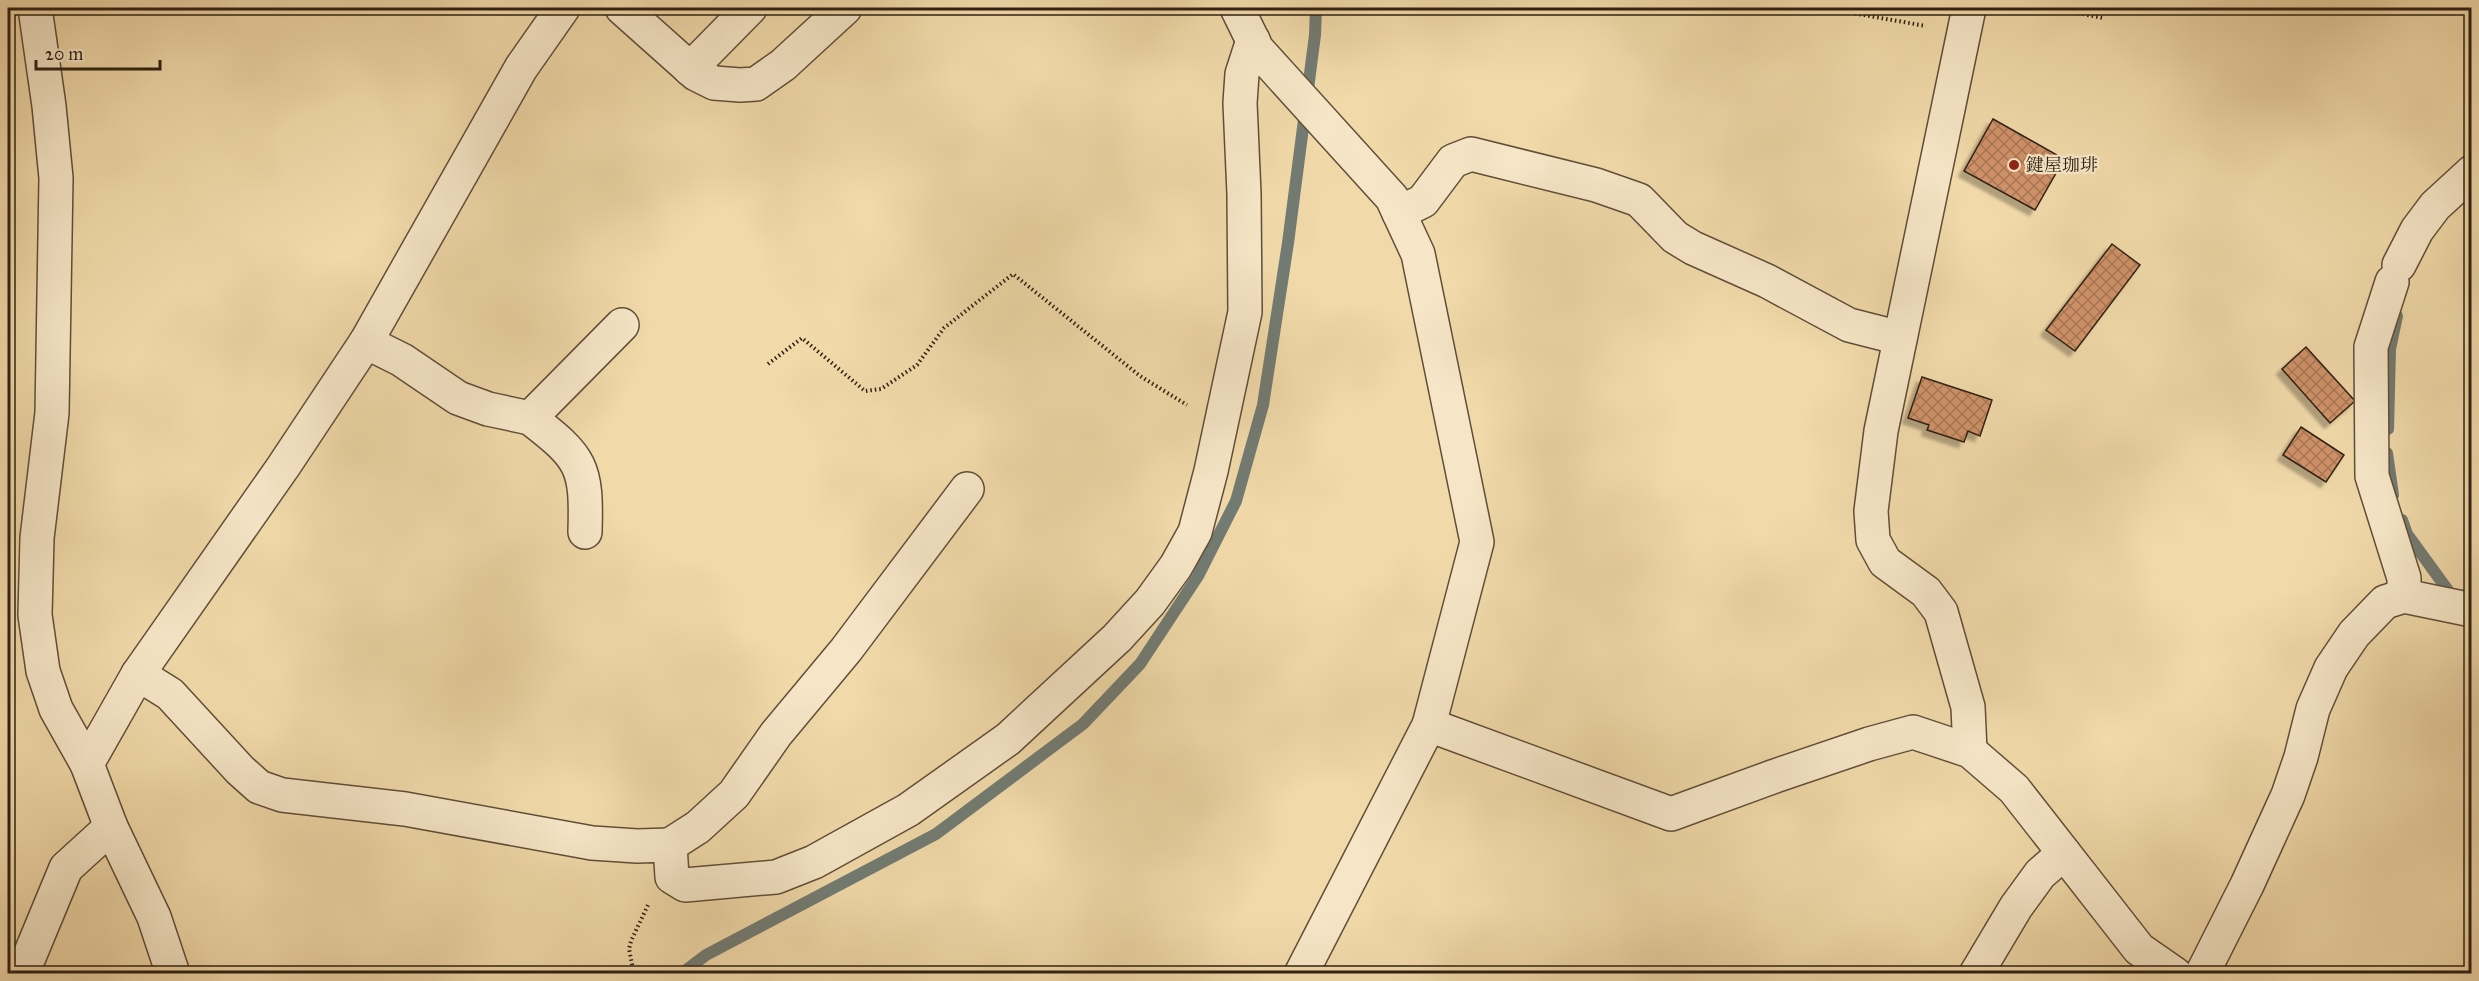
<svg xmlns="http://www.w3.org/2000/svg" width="2479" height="981" font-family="'IM FELL Great Primer','Noto Serif JP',serif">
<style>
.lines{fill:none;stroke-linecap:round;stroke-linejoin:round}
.stream{stroke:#727b73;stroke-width:12}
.building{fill:url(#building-cross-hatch);stroke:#2f2013;stroke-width:1.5;filter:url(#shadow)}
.minor-casing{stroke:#604e38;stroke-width:36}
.path{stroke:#2f2013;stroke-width:4;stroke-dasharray:1.5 3;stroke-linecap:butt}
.minor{stroke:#f6e6c7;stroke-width:33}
.poi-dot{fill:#8f2418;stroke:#f6e6c7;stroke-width:2}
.labels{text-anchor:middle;stroke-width:4.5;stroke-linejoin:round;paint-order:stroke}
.poi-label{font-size:18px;fill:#2f2013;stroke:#f6e6c7;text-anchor:start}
</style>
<defs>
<pattern id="building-cross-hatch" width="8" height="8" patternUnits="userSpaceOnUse" patternTransform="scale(1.5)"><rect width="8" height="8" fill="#d09269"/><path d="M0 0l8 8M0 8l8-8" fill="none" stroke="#a97755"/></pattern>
<filter id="shadow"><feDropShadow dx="-5.5" dy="5.5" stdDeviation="1.5" flood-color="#0004"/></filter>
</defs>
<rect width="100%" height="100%" fill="#f1d9a9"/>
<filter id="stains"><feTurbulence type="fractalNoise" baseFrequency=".00333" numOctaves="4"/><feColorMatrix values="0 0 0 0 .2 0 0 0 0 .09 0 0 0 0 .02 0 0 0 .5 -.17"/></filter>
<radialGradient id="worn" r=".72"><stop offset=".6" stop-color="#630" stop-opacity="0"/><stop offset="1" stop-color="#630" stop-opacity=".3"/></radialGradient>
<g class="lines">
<g class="stream">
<path d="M 2388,429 L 2390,349 L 2397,316"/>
<path d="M 2387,453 L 2393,495"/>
<path d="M 2402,520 L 2407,534 L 2455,600"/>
<path d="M 681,974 L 706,955 L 936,834 L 1083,724 L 1140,664 L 1198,576 L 1236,501 L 1263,405 L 1288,243 L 1315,35 L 1316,8"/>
</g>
</g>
<g class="building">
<path d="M 1993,119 L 2064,159 L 2035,210 L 1964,171 Z"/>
<path d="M 2112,244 L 2140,265 L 2075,351 L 2046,330 Z"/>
<path d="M 2306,347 L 2355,401 L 2330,423 L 2282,369 Z"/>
<path d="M 1922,377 L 1992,400 L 1980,436 L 1968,431 L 1964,442 L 1927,430 L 1929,425 L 1908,418 Z"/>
<path d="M 2301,427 L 2344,455 L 2326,482 L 2283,455 Z"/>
</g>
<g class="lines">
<defs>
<g id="minor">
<path d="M 35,8 L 49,106 L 56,178 L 52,413 L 37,538 L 35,615 L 43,671 L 56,709 L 87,764 L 111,827 L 154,917 L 173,974"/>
<path d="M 622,8 L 696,74 L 714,83 L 740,85 L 756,84 L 783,65 L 845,8"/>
<path d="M 1237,8 L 1257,49 L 1392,198 L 1418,254 L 1477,542 L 1429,725 L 1301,974"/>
<path d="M 1969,8 L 1881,431 L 1871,511 L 1873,540 L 1885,562 L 1926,592 L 1941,612 L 1968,707 L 1970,751"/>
<path d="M 690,69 L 750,8"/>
<path d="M 1399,213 L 1423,201 L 1453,161 L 1471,154 L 1596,185 L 1639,200 L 1675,237 L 1693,248 L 1767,281 L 1849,325 L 1900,338"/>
<path d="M 2399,265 L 2417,230 L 2435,206 L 2472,172"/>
<path d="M 2392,282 L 2371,347 L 2372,476 L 2404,578 L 2404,596"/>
<path d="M 366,342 L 402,360 L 458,398 L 488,409 L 530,418 L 622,325"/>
<path d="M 530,418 C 582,458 587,466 585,532"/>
<path d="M 138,674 L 170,694 L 240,770 L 259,787 L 282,795 L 405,809 L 592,843 L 637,846 L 670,845 L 672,877 L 685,885 L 776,877 L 814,862 L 908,810 L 1008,739 L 1117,638 L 1150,602 L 1176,566 L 1195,532 L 1211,471 L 1245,312 L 1244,194 L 1240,103 L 1242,74 L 1253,40"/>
<path d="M 1429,725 L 1671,814 L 1775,776 L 1869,744 L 1913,732 L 1970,751 L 2014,789 L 2139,949 L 2175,974"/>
<path d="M 87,764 L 138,674 L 283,467 L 366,342 L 521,68 L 563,8"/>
<path d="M 670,845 L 698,827 L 734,794 L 776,734 L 846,650 L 967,489"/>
<path d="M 22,974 L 66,868 L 111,827"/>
<path d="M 1976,974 L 2016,907 L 2040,874 L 2064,853"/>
<path d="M 2202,974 L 2247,885 L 2288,795 L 2301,757 L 2313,709 L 2331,668 L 2354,634 L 2385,602 L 2404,596 L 2472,610"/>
</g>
</defs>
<use href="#minor" class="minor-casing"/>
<g class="path">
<path d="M 1824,8 L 1926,26"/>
<path d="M 2052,8 L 2103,18"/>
<path d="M 768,364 L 802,338 L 865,391 L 881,389 L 917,365 L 944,328 L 1013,274 L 1140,376 L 1187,405"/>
<path d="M 634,974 L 629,949 L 631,941 L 648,905"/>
</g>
<use href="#minor" class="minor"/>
</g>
<circle class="poi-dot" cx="2014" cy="165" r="6"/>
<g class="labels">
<g class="poi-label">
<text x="2026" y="171">鍵屋珈琲</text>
</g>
</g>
<rect width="2479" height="981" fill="none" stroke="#f1d9a9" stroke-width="30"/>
<rect x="9" y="9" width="2461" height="963" fill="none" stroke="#2f2013" stroke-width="3"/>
<rect x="15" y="15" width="2449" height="951" fill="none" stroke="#2f2013" stroke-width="1.5"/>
<path d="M36 60v9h124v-9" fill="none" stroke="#2f2013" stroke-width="3"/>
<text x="45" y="60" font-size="18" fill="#2f2013" stroke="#f6e6c7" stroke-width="4.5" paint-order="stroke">20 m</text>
<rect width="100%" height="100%" filter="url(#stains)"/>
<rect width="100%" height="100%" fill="url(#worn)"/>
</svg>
